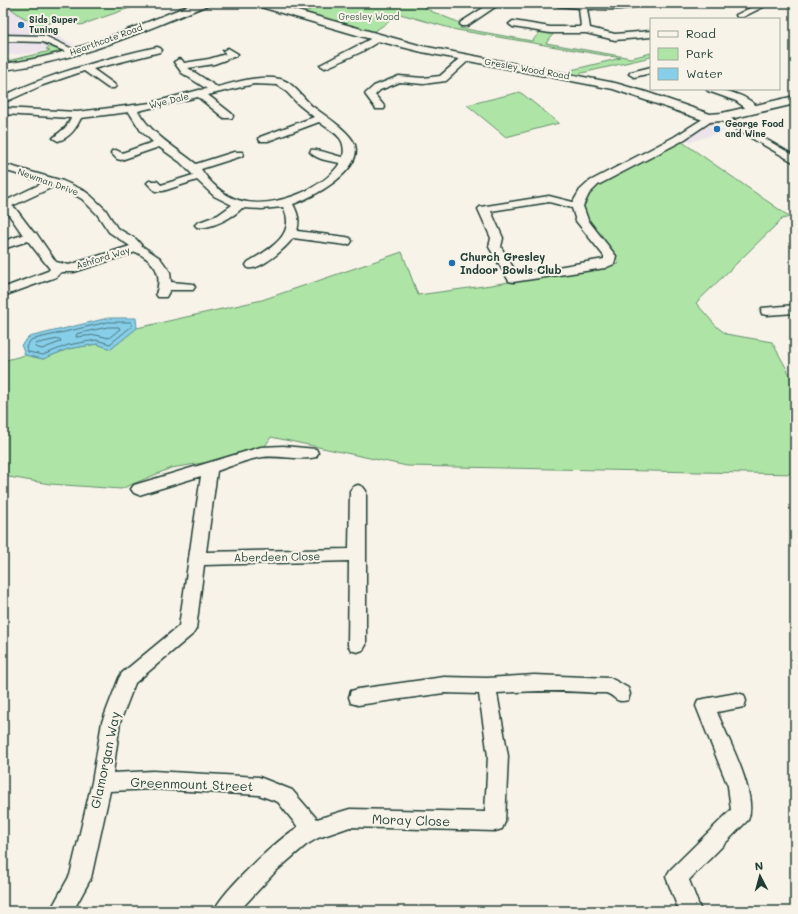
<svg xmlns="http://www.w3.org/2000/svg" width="798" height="914" font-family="Mali,sans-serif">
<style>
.built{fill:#ede4eb}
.green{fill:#aee4a6;stroke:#66906d}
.water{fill:#87cee9;stroke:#5d94a1}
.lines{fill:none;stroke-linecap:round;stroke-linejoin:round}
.shore{stroke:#49777c;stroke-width:1}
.minor-casing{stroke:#1f3d34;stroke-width:3}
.tertiary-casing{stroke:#1f3d34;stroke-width:3}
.minor{fill:#f7f3e8;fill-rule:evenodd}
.tertiary{fill:#f7f3e8;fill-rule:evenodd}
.poi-dot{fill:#1f6fb2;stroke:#f7f3e8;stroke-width:1.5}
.labels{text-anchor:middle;stroke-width:4;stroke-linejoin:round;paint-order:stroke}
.far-park-label{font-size:9px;fill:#3c5e4b;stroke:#f7f3e8}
.far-poi-label{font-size:9px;font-weight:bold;fill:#1f3d34;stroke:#f7f3e8;text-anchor:start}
.far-street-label{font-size:9px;fill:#1f3d34;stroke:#f7f3e8}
.poi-label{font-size:11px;font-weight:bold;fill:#1f3d34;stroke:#f7f3e8;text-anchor:start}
.street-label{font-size:11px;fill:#1f3d34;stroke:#f7f3e8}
.near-street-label{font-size:13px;fill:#1f3d34;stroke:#f7f3e8}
</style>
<rect width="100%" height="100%" fill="#f7f3e8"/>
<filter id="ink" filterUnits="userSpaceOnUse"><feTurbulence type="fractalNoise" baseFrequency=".025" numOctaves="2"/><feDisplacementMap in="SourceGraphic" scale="8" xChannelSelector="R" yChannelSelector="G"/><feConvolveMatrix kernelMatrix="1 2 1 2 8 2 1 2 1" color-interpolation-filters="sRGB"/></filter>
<g filter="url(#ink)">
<g class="built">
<path d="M 3,4 L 21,16 L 75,45 L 26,54 L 3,55 Z"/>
<path d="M 712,124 L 725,131 L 690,142 L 684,137 Z"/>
</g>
<g class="green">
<path d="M 3,3 L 144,3 L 81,25 L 70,23 L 64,20 L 56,21 L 39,26 L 21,16 Z"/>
<path d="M 318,3 L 417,3 L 433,12 L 465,25 L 460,28 L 532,41 L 541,31 L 555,32 L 546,43 L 631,58 L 651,53 L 651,57 L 582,73 L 577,76 L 568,74 L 571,70 L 621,58 L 457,30 L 400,14 L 372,33 L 303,13 L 316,7 L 315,6 Z"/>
<path d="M 51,46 L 54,46 L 60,50 L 60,52 C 44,62 21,61 3,62 L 50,51 L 46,49 Z"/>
<path d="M 520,92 L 559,123 L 506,137 L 467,105 Z"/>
<path d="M 678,139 L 790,217 L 782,219 L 696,303 L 716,326 L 726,334 L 772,342 L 795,384 L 795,474 L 407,466 L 271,437 L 260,454 L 171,468 L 121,489 L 50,484 L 3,476 L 3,361 L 25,355 L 43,359 L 68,349 L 97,344 L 111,349 L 137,328 L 262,300 L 402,252 L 418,295 L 491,285 L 619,264 L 612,254 L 582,221 L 584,192 Z"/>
</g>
<path class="water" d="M 108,318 L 136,318 L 137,328 L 111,349 L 97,344 L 68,349 L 43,359 L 25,355 L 21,345 L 29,337 Z"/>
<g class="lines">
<g class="shore">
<path d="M 108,322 L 131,322 L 132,326 L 110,344 L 96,340 L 68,345 L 43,355 L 28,352 L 26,347 L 31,340 Z"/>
<path d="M 108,327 L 119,327 L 120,329 L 109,338 L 96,335 L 76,337 L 77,334 Z"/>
<path d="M 59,339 L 61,340 L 60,342 L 42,349 L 35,347 L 36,344 Z"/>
</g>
<defs>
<g id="minor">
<path d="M 491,3 L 501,3 L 467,26 L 461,26 L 460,24 L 461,22 Z"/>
<path d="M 554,3 L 643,3 C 635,11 600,9 587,9 L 590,28 L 615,34 L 651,31 L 651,37 L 615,40 L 586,33 L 550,33 L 513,27 L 509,24 L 513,21 L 550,27 L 581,27 L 579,8 L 558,6 Z"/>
<path d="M 760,3 L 771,3 L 743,17 L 737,17 L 736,15 Z"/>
<path d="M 3,35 L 45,36 L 79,52 L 74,55 L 71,54 L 43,42 L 3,41 Z"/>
<path d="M 378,35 L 382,38 L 381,40 L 361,52 L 328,67 L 325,68 L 320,65 Z"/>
<path d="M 157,47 L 160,48 L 162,50 L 160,52 L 93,69 L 114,84 L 116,86 L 114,88 L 108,88 L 84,71 L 43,85 L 3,103 L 3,96 C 52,73 104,59 157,47 Z"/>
<path d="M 228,48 L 238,54 L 236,56 L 214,64 L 188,68 L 217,87 C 238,82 259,75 280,79 C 293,82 303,98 312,106 C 324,115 350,131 355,145 C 363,171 312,198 293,204 C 298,214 300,220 297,231 L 346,237 L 350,238 L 352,241 L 350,244 L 346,245 L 293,238 C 286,248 260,271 248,268 L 246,265 L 248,262 C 268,250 298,235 283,207 L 262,209 L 242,208 C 234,217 209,230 197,227 L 195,225 L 197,223 L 218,215 L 232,205 L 214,196 L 197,180 L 163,191 L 155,191 L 147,183 L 149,181 L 157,181 L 161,185 L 193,175 L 180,162 L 159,147 L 121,160 L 117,159 L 111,153 L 112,151 L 116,150 L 122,153 L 153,142 L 141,131 L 129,112 L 81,118 C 76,128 70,138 58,141 L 53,138 L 66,127 L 71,118 L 3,114 L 3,108 L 77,112 L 151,103 L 199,90 L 207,89 L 182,73 L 174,62 L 179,59 L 182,60 L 184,63 L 209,59 L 226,54 L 223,51 ZM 254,84 L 277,85 L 284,89 L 298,104 L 314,117 L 260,137 L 259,139 L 260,141 L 268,141 L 319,122 C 334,133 347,137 343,157 C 335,156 316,148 311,150 L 310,152 C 317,160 330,161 340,163 C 322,191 270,210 238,200 C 223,195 209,182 201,169 L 242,156 L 243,154 L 242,152 L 234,152 L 196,164 C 175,147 152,135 138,111 L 198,97 L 224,118 L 232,118 L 233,116 L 232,114 L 208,95 Z"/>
<path d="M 466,55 L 471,58 L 469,60 L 446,81 L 423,84 L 400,82 L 380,90 L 375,95 L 385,107 L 384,109 L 376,109 L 365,94 L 374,86 L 399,76 L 423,78 L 440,76 L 463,56 Z"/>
<path d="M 651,67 L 651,73 L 634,77 L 629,74 L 631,72 Z"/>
<path d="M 706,89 C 724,89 747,94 759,109 L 758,111 L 750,111 L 736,101 L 708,91 Z"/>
<path d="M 722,114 L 795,156 L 795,163 L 718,119 L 717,117 Z"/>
<path d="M 709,115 L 714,118 L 713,120 L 682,141 L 598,185 L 589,194 L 583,206 L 588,220 L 616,256 L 614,264 L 605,268 L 513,282 L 509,281 L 489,247 L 491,238 L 478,209 L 480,207 L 549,196 L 573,202 L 580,190 L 590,181 L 674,137 ZM 549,202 L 572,208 L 576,221 L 604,256 L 604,259 L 517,274 L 501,247 L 503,238 L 491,211 Z"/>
<path d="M 3,164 L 63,181 L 83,190 L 90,195 L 105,209 L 117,228 L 136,239 L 142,246 L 160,258 L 170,272 L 171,282 L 193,284 L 195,287 L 193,290 L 170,290 L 166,297 L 158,297 L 156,294 C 163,273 155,262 136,252 L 74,272 L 61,272 L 56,277 L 3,296 L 3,288 L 48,271 L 50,269 L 28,241 L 3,249 L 3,241 L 23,235 L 7,212 L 3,210 L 3,202 L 45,182 L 3,170 ZM 55,186 L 75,195 L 82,199 L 97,214 L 109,232 L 130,246 L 69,265 L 56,262 L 36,233 L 34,233 L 15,208 L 12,206 Z"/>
<path d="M 795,305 L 795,313 L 767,315 L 762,314 L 761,311 L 762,308 Z"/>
<path d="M 283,446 L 316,449 L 318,453 L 316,457 C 301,461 280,455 263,457 C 248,459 232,466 217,471 L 206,552 L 349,549 L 350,491 L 353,487 L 358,485 L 363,487 L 366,491 L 366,645 L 363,650 L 357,652 L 351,650 L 348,645 L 349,561 L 204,565 L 196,629 L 193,634 L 135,683 L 120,722 L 113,773 L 153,771 L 259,777 L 292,790 L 317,819 L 350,809 L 485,812 L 488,756 L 479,694 L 444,693 L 358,705 L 351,703 L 349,697 L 351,691 L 358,689 L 444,677 L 487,678 L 534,675 L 610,678 L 616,681 L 628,688 L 630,694 L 628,700 C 615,704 616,696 606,693 C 603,693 599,693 596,693 C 563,690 530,691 497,693 L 508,756 L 505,822 L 502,829 L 495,831 L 350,827 L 318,838 L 306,845 L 276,871 L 239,911 L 214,911 C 223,890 278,839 298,827 L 278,802 L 259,795 L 153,789 L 110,791 L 91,878 L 73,911 L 50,911 L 70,875 L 92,782 L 102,722 L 119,678 L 122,673 L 179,626 L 201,476 L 139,495 L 134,493 L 131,489 L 134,485 L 261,447 Z"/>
<path d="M 737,693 L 744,695 L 746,701 L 744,707 L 717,712 C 727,737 759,796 748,820 L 689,880 L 701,911 L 679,911 L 666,877 L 670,870 L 731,810 L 728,786 L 696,706 L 698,700 Z"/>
</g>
<g id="tertiary">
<path d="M 195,3 L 209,3 L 208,5 C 140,32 76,62 3,70 L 3,64 C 72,56 131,28 195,3 Z"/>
<path d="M 253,3 L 269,3 L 422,46 L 615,83 L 646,92 L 710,114 L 722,113 L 795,96 L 795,104 L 722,121 L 709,122 L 613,89 L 422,52 L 374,40 L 254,5 Z"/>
</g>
</defs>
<use href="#minor" class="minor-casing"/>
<use href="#tertiary" class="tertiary-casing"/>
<use href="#minor" class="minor"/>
<use href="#tertiary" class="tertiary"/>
</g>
</g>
<g class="poi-dot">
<circle cx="21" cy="25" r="4"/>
<circle cx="717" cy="129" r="4"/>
<circle cx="452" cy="263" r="4"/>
</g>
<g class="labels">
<g class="far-park-label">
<text x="369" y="20">Gresley Wood</text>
</g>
<g class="far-poi-label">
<text x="29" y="23">Sids Super<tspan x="29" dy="10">Tuning</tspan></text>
<text x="725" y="127">George Food<tspan x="725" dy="10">and Wine</tspan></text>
</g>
<g class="far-street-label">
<text transform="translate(106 40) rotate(-20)" y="3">Hearthcote Road</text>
<text transform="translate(527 69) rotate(10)" y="3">Gresley Wood Road</text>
<text transform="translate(169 101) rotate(-14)" y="3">Wye Dale</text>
<text transform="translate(48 182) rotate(20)" y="3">Newman Drive</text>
<text transform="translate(103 258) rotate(-17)" y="3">Ashford Way</text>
</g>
<g class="poi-label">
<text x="460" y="261">Church Gresley<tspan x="460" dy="13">Indoor Bowls Club</tspan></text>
</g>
<g class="street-label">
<text transform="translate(277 557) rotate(-1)" y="4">Aberdeen Close</text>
</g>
<g class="near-street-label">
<text transform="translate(105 760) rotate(-78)" y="5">Glamorgan Way</text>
<text transform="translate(192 784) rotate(2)" y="5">Greenmount Street</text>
<text transform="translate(411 820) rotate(2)" y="5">Moray Close</text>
</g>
</g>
<rect width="798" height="914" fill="none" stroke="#f7f3e8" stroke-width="16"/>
<rect x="8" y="8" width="782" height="898" fill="none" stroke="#1f3d34" stroke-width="1.5" filter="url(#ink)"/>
<rect x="650" y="18" width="130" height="72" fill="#f7f3e8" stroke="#a1aaa0"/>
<rect x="658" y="31" width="20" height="6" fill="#f7f3e8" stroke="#a1aaa0"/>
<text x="686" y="38" font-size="12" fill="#1f3d34">Road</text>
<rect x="658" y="48" width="20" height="12" fill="#aee4a6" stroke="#a1aaa0"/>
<text x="686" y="58" font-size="12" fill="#1f3d34">Park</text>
<rect x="658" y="68" width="20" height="12" fill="#87cee9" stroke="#a1aaa0"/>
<text x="686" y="78" font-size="12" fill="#1f3d34">Water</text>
<g transform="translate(760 876) rotate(354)" stroke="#f7f3e8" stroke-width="3" paint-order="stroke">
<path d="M0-3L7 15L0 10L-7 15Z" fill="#1f3d34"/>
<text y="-6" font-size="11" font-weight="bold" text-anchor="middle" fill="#1f3d34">N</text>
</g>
</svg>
